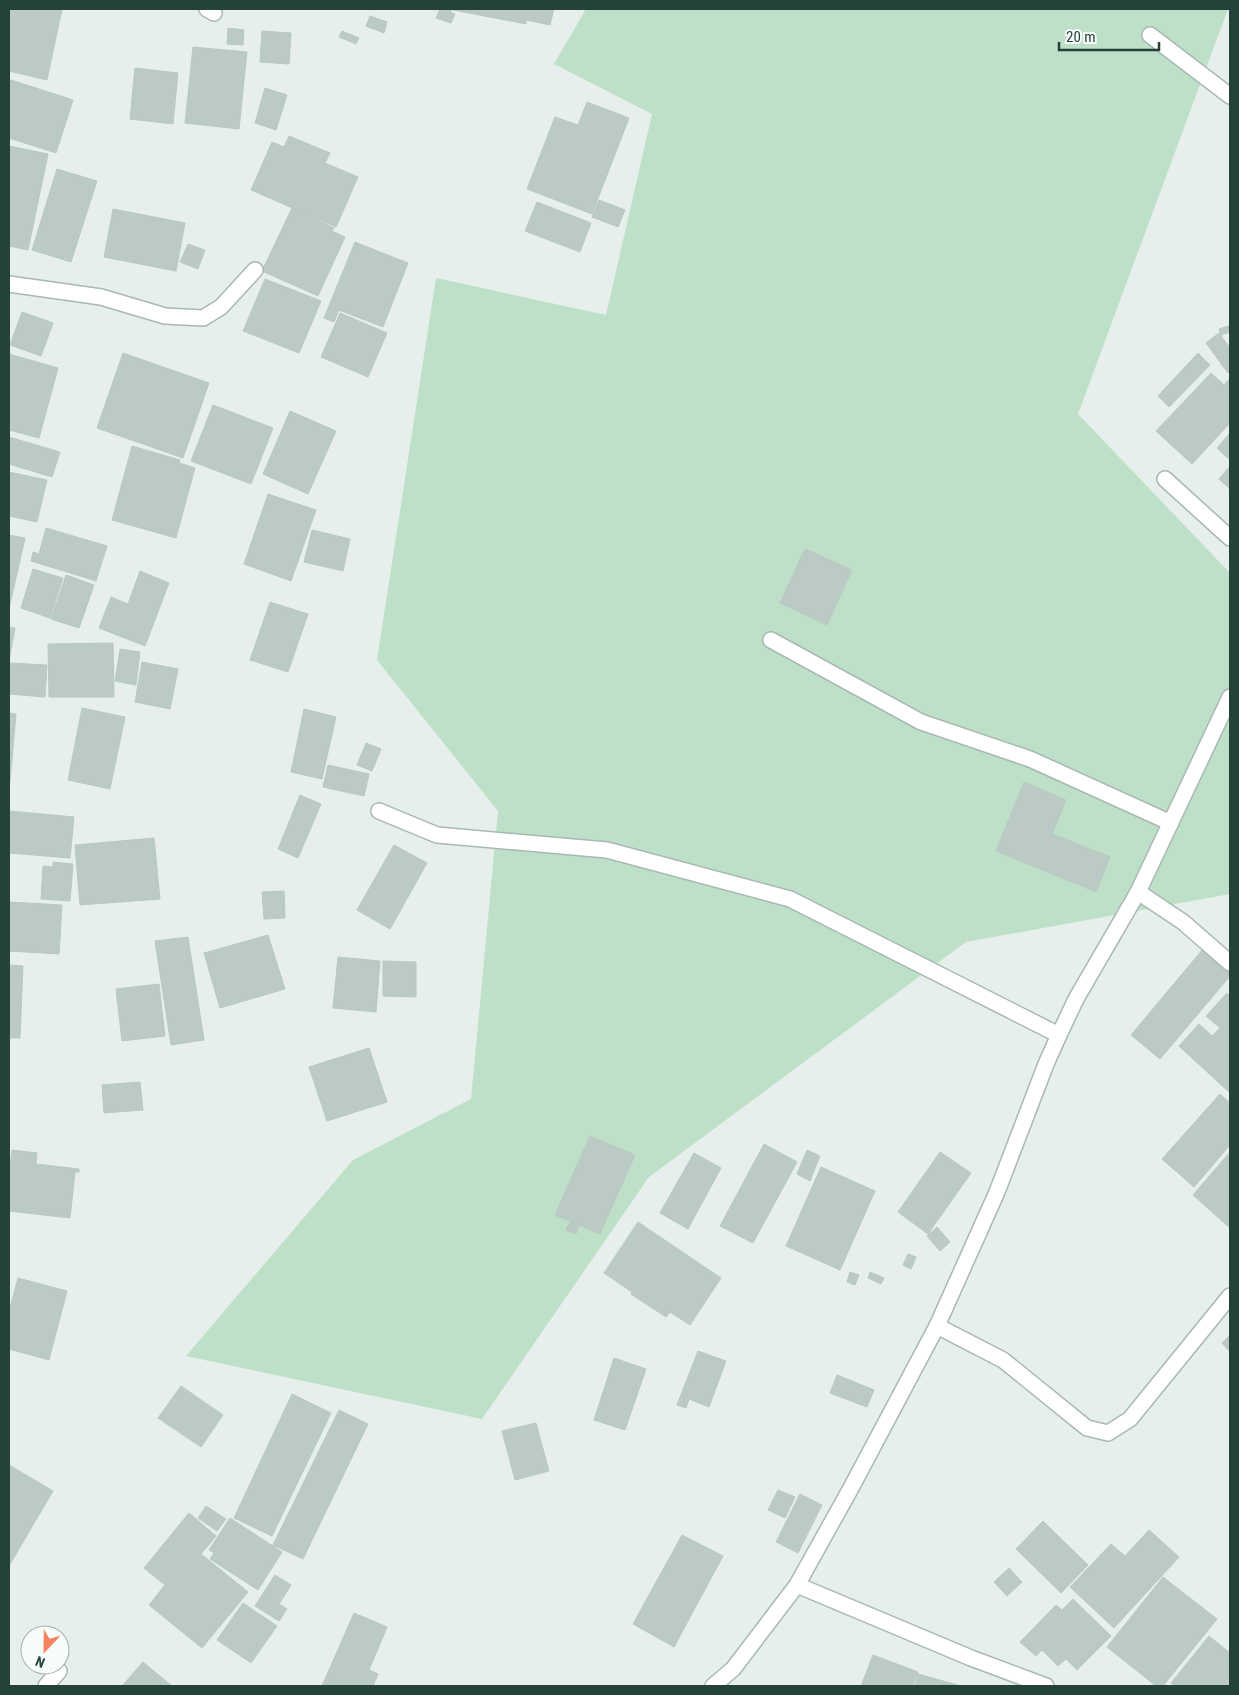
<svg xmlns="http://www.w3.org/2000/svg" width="1239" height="1695" font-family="'Roboto Condensed',sans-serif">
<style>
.green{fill:#bfe0c8}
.building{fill:#bbcac4;stroke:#b8c9c2}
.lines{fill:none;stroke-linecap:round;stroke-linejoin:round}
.minor-casing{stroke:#a8b8b2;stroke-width:18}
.minor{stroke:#fff;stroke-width:15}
</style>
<rect width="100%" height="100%" fill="#e6efeb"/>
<path class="green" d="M 586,9 L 1228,9 L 1078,414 L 1230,573 L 1230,894 L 966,942 L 649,1177 L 482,1419 L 186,1356 L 353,1160 L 471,1099 L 498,811 L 377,660 L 436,278 L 606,315 L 652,114 L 554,64 Z"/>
<g class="building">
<path d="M 9,9 L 62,9 L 47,80 L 9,71 Z"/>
<path d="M 440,9 L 452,9 L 450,12 L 455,14 L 451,23 L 436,18 Z"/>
<path d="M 453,9 L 554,9 L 550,25 L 526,20 L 526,24 L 453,10 Z"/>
<path d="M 370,16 L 387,22 L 384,33 L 366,26 Z"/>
<path d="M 228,28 L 244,30 L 243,45 L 227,44 Z"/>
<path d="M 262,31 L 291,33 L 289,64 L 260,62 Z"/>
<path d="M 342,31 L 359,38 L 356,44 L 339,37 Z"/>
<path d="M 193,47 L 247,52 L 239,129 L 185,123 Z"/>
<path d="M 135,68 L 178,73 L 173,124 L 130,119 Z"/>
<path d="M 11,80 L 73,100 L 56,153 L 9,138 L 9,88 Z"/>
<path d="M 265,88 L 287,95 L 276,130 L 255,123 Z"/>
<path d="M 587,102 L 629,118 L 592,214 L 527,189 L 555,117 L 578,125 Z"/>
<path d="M 289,136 L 330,153 L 325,163 L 358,177 L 336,227 L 251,190 L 272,142 L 284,147 Z"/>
<path d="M 9,146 L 48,154 L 28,250 L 9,246 Z"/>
<path d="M 57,169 L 97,181 L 71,262 L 32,250 Z"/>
<path d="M 599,200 L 625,210 L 618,227 L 592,217 Z"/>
<path d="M 537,202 L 591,223 L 580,252 L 525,231 Z"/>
<path d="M 292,208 L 334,228 L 332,231 L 345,237 L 318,296 L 262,271 Z"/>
<path d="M 113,209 L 185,223 L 176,271 L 104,257 Z"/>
<path d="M 355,242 L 408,263 L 383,327 L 339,310 L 334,322 L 324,318 Z"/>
<path d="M 188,244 L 205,250 L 198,269 L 180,262 Z"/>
<path d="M 265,279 L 321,301 L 299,353 L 243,331 Z"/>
<path d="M 22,312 L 53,323 L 41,356 L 10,345 Z"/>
<path d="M 340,313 L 387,333 L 368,377 L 321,357 Z"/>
<path d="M 1229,326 L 1230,332 L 1221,335 L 1219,329 Z"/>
<path d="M 1219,333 L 1230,348 L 1230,371 L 1228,373 L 1206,343 Z"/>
<path d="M 123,353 L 209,383 L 183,458 L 97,428 Z"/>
<path d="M 1198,353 L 1210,365 L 1169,407 L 1158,396 Z"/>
<path d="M 9,354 L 58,368 L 39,438 L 9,430 Z"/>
<path d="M 1211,373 L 1224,385 L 1230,378 L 1230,423 L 1192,464 L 1156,431 Z"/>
<path d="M 213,405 L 273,428 L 251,484 L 191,461 Z"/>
<path d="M 290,411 L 336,431 L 308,494 L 263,474 Z"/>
<path d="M 1230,433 L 1230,460 L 1217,448 Z"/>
<path d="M 9,437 L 60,452 L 52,477 L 9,464 Z"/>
<path d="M 132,446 L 180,460 L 179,463 L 195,468 L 176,538 L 112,520 Z"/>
<path d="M 1230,466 L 1230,489 L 1219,479 Z"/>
<path d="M 9,472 L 47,480 L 37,522 L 9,516 Z"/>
<path d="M 268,494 L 316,510 L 291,581 L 244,564 Z"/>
<path d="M 46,528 L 107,546 L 96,581 L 31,561 L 33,552 L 39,554 Z"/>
<path d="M 312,530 L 350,539 L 343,571 L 304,562 Z"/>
<path d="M 9,535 L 25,538 L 9,609 Z"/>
<path d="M 805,549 L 852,570 L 827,625 L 780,603 Z"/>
<path d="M 33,569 L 63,578 L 50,618 L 21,608 Z"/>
<path d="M 140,571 L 169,583 L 145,646 L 99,628 L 111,597 L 128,604 Z"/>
<path d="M 66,575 L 94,585 L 79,628 L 51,619 Z"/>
<path d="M 270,602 L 308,614 L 288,672 L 250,660 Z"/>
<path d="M 9,627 L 15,628 L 9,661 Z"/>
<path d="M 113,643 L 114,697 L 49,697 L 48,644 Z"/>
<path d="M 120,649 L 140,652 L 136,685 L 115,681 Z"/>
<path d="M 142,662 L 178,669 L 170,709 L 135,702 Z"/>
<path d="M 9,663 L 47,665 L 45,697 L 9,694 Z"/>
<path d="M 82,708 L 125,717 L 110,789 L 68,780 Z"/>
<path d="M 304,709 L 336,717 L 322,779 L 291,772 Z"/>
<path d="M 9,713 L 16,714 L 10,783 L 9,783 Z"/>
<path d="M 366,743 L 381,749 L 372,771 L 357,765 Z"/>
<path d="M 328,765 L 369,774 L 364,796 L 323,787 Z"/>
<path d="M 1024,782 L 1066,800 L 1052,834 L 1110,857 L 1096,892 L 996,851 Z"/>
<path d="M 300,795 L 321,804 L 298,858 L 278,849 Z"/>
<path d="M 9,811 L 74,817 L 70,858 L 9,853 Z"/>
<path d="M 154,838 L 160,899 L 80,905 L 75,845 Z"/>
<path d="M 394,845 L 427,863 L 390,929 L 357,910 Z"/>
<path d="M 53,862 L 73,864 L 70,901 L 41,899 L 43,866 L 53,867 Z"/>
<path d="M 284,891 L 285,918 L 264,919 L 262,892 Z"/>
<path d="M 9,902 L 62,905 L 59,954 L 9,951 Z"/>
<path d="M 268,935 L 285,989 L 220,1008 L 204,953 Z"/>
<path d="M 188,937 L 204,1040 L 171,1045 L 155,941 Z"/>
<path d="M 1203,949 L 1230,971 L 1230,976 L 1160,1059 L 1131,1035 Z"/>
<path d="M 338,957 L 380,961 L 376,1012 L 333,1008 Z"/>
<path d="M 383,961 L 416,962 L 416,997 L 383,996 Z"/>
<path d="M 9,965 L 23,966 L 20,1038 L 9,1038 Z"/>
<path d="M 159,984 L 165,1036 L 122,1041 L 116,989 Z"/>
<path d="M 1227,993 L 1230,996 L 1230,1093 L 1179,1046 L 1199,1024 L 1212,1036 L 1220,1028 L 1206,1016 Z"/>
<path d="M 369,1048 L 387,1102 L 327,1121 L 309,1067 Z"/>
<path d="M 140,1082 L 143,1110 L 104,1113 L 102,1085 Z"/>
<path d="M 1220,1094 L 1230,1103 L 1230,1145 L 1194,1187 L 1162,1159 Z"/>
<path d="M 590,1136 L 635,1155 L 600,1234 L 555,1215 Z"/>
<path d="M 764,1144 L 797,1162 L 753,1243 L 720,1226 Z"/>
<path d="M 12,1150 L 37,1153 L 36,1164 L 79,1169 L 79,1172 L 75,1172 L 70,1218 L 9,1211 L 9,1175 Z"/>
<path d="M 807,1150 L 820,1156 L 810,1181 L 797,1174 Z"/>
<path d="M 940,1152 L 971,1173 L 928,1234 L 898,1212 Z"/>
<path d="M 1230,1152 L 1230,1228 L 1193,1195 Z"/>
<path d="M 694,1153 L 721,1168 L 688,1229 L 660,1213 Z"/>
<path d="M 821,1167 L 875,1191 L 840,1270 L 786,1246 Z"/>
<path d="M 570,1222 L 579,1226 L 576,1234 L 566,1230 Z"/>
<path d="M 638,1222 L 721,1278 L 690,1325 L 670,1312 L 666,1317 L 631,1294 L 632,1292 L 604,1273 Z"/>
<path d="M 937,1227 L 950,1242 L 940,1251 L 927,1236 Z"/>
<path d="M 908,1254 L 916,1257 L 911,1269 L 903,1265 Z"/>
<path d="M 850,1272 L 859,1275 L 855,1285 L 847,1282 Z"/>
<path d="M 870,1272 L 884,1278 L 881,1284 L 868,1278 Z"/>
<path d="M 18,1278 L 67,1291 L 49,1360 L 9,1349 L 9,1312 Z"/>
<path d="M 1230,1335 L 1230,1352 L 1222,1343 Z"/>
<path d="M 698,1351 L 726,1361 L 709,1407 L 689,1399 L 686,1408 L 677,1405 Z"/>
<path d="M 614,1358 L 646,1369 L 625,1430 L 594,1420 Z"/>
<path d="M 837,1375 L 874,1390 L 867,1407 L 830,1393 Z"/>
<path d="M 181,1386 L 223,1415 L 201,1447 L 158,1418 Z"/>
<path d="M 292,1394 L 331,1413 L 272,1536 L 234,1518 Z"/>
<path d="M 339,1410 L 368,1424 L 303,1559 L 273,1545 Z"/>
<path d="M 536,1423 L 549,1471 L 515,1480 L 502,1431 Z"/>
<path d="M 9,1465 L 53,1491 L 9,1566 Z"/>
<path d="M 778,1490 L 795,1497 L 785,1518 L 768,1510 Z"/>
<path d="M 800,1494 L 822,1505 L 798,1553 L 776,1542 Z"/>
<path d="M 206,1506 L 226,1519 L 217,1531 L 198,1518 Z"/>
<path d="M 189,1513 L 216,1536 L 201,1554 L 248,1592 L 202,1648 L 149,1605 L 165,1585 L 144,1568 Z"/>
<path d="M 230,1518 L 282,1552 L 258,1590 L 210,1559 L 214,1553 L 209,1550 Z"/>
<path d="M 1043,1521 L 1088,1565 L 1061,1593 L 1016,1549 Z"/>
<path d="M 1149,1530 L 1179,1557 L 1114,1628 L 1070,1587 L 1111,1544 L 1125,1556 Z"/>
<path d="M 682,1535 L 723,1556 L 674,1647 L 633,1624 Z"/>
<path d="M 1009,1568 L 1022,1582 L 1007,1596 L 994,1582 Z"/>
<path d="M 275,1575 L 291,1585 L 279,1604 L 287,1609 L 279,1621 L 255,1606 Z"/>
<path d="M 1163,1577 L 1217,1619 L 1163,1686 L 1156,1686 L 1107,1647 Z"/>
<path d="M 1073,1599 L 1111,1636 L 1077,1670 L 1066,1659 L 1058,1666 L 1042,1650 L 1036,1656 L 1020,1642 L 1056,1605 L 1062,1610 Z"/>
<path d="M 243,1603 L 277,1626 L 251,1663 L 217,1640 Z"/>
<path d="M 354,1613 L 387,1627 L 369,1670 L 378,1674 L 373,1686 L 322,1686 Z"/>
<path d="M 1209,1636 L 1230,1653 L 1230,1686 L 1175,1686 L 1171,1683 Z"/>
<path d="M 873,1655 L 918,1672 L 913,1686 L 861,1686 Z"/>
<path d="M 143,1662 L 172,1686 L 122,1686 Z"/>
<path d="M 918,1674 L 961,1686 L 915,1686 Z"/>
</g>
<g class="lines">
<defs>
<g id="minor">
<path d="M 207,9 L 214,13"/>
<path d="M 1150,35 L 1230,96"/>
<path d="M 9,284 L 101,297 L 165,316 L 203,318 L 221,307 L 255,270"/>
<path d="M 1165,479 L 1230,538"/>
<path d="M 771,640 L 921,722 L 1030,759 L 1171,823"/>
<path d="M 379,811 L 437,835 L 607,850 L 790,899 L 1059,1035"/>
<path d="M 1138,892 L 1183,922 L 1230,963"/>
<path d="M 937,1326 L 1003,1360 L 1087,1428 L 1108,1433 L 1130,1419 L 1230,1296"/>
<path d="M 797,1585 L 971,1658 L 1046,1686"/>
<path d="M 46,1686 L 59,1671"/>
<path d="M 713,1686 L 733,1669 L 797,1585 L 851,1488 L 937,1326 L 997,1192 L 1046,1064 L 1059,1035 L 1076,999 L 1138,892 L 1230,697"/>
</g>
</defs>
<use href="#minor" class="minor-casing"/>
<use href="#minor" class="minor"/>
</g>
<rect width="1239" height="1695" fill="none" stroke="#24423a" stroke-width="20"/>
<g transform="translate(45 1650) rotate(202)"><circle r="24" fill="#f7fbf9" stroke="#a3b1ad"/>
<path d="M0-4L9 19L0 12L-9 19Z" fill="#f4845f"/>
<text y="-8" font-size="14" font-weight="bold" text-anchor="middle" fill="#24423a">N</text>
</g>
<path d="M1059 42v8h100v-8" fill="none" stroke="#24423a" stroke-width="2.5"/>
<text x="1066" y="42" font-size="15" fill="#24423a" stroke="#f7fbf9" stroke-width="4" paint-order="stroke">20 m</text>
</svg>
